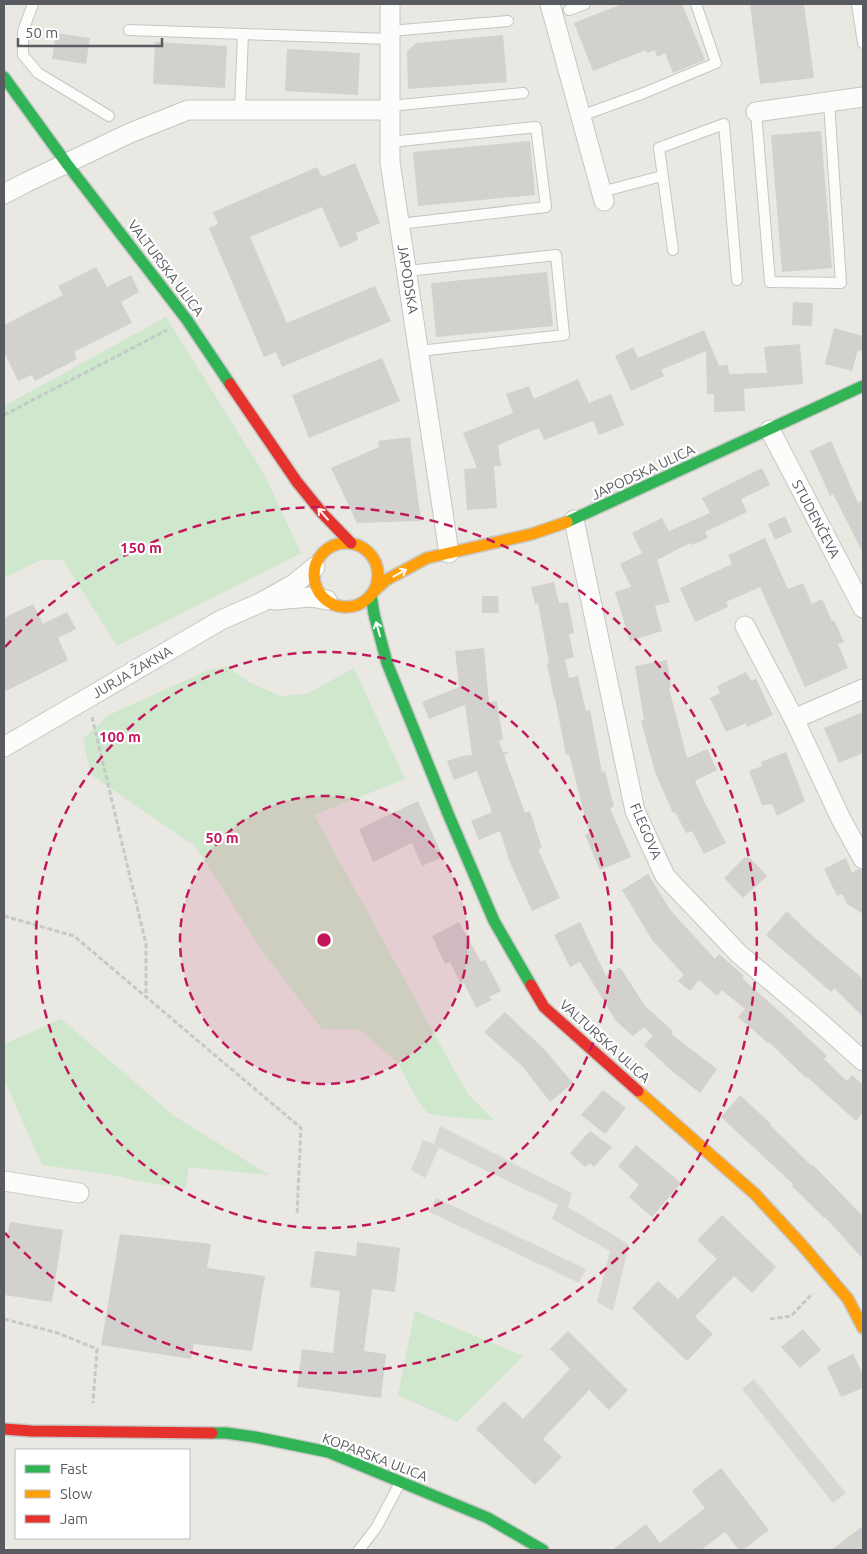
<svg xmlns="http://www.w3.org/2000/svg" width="867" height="1554" font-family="Ubuntu,sans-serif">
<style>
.industrial{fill:#d9d7d2}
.green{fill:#cfe7cd}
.building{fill:#d2d1cd}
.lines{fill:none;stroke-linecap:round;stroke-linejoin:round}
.lane-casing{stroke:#c5c6c4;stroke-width:12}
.street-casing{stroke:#c5c6c4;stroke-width:21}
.fast-casing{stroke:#c6c7c6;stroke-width:14}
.slow-casing{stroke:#c6c7c6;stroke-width:14}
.jam-casing{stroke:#c6c7c6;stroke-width:14}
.path{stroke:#c3cac7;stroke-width:3;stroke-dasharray:5 2.5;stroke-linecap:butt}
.lane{stroke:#fcfcfb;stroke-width:10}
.street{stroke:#fcfcfb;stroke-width:19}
.fast{stroke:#30b455;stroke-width:11}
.slow{stroke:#ff9f0a;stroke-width:11}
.jam{stroke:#e5322d;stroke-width:11}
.oneway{stroke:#fff}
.ring{fill:none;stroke:#c2185b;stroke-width:2.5;stroke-dasharray:9 6}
.labels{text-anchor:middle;stroke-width:4.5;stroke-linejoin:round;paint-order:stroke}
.street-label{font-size:14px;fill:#585c61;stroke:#fff}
.centre{fill:#c2185b;stroke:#fff;stroke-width:2.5}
.ring-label{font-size:15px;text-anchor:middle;font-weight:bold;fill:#c2185b;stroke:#fff;stroke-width:4.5;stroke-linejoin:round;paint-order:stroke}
</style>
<rect width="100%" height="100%" fill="#e9e8e2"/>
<g class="industrial">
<path d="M 440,1126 L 572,1193 L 568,1207 L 629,1245 L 613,1311 L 597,1302 L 610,1251 L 552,1219 L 558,1205 L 439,1148 L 425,1178 L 411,1170 L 423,1140 L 434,1144 Z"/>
<path d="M 436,1198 L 586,1269 L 579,1283 L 429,1212 Z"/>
<path d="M 754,1379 L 846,1493 L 833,1503 L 742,1389 Z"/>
</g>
<g class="green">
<path d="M 166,317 L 264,474 L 301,553 L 117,646 L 63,560 L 41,560 L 4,578 L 4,406 Z"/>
<path d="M 227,666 L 247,681 L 280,696 L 307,694 L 354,668 L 405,779 L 314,815 L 467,1093 L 494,1120 L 450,1117 L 427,1113 L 412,1090 L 398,1063 L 360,1030 L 322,1029 L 261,949 L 195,846 L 91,775 L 83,739 L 109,715 L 206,671 Z"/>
<path d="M 61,1019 L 173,1115 L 269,1175 L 189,1167 L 186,1188 L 138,1181 L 113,1175 L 42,1165 L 4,1079 L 4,1044 Z"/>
<path d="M 415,1311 L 523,1356 L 457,1422 L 398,1395 Z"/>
</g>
<g class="building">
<path d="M 622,4 L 682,4 L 705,60 L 673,73 L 665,53 L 657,57 L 655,50 L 647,53 L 646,50 L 593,71 L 574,23 Z"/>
<path d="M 750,4 L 804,4 L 814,78 L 760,84 Z"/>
<path d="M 56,33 L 90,38 L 86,64 L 52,59 Z"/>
<path d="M 503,35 L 507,82 L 408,89 L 407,51 L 416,43 Z"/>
<path d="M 155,42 L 227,46 L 225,88 L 153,84 Z"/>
<path d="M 287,49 L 360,53 L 358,95 L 285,91 Z"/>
<path d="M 821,131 L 832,268 L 782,272 L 771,135 Z"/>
<path d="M 530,141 L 535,195 L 418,206 L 413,152 Z"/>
<path d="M 355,163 L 380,223 L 356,233 L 358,240 L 340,248 L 322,207 L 250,237 L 287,323 L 375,286 L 391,321 L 282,367 L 276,352 L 264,357 L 209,228 L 218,224 L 213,212 L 317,167 L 322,177 Z"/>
<path d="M 96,267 L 107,287 L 131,275 L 139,292 L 121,302 L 132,323 L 74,352 L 77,359 L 35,381 L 32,375 L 18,381 L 4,352 L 4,325 L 63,295 L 58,286 Z"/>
<path d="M 547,272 L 553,326 L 436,337 L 431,283 Z"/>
<path d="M 793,302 L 813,303 L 812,326 L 792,325 Z"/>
<path d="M 834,328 L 863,336 L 863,351 L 858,350 L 852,371 L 825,364 Z"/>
<path d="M 704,330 L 719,366 L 728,365 L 729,374 L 767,373 L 764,347 L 800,344 L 803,384 L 744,389 L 745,411 L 714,412 L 714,394 L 707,394 L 706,351 L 661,370 L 664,376 L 631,391 L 615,356 L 633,347 L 638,358 Z"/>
<path d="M 382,358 L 400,401 L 309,438 L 292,395 Z"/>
<path d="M 578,379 L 589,403 L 611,394 L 624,425 L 599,435 L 593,421 L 544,440 L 539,428 L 498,445 L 501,466 L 494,466 L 497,508 L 467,510 L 464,469 L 477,468 L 463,433 L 513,413 L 506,394 L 529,386 L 534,399 Z"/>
<path d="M 410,437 L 421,521 L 357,523 L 331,468 L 379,447 L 378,441 Z"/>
<path d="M 831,441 L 858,503 L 863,500 L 863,553 L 833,494 L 830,496 L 810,451 Z"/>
<path d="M 762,468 L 770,485 L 741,499 L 747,512 L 705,532 L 708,538 L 692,545 L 690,543 L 657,560 L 670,602 L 655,606 L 662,631 L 630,641 L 615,592 L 631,587 L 620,564 L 642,553 L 632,533 L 662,518 L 669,531 L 710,513 L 702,498 Z"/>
<path d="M 785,516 L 792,532 L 775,540 L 768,524 Z"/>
<path d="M 765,538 L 788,589 L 803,583 L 812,604 L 822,599 L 832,621 L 834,620 L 844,642 L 838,644 L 848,668 L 805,687 L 760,587 L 726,602 L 728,607 L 695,622 L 680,588 L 732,564 L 728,555 Z"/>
<path d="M 554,582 L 559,603 L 568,602 L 574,633 L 569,634 L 574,657 L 565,660 L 569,678 L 578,676 L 586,711 L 590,710 L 602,772 L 605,771 L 614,807 L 610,808 L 631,857 L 600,870 L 585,835 L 589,833 L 569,754 L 566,755 L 555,698 L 554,698 L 547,664 L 549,663 L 538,603 L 535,604 L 531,587 Z"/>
<path d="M 482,596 L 498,596 L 499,613 L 482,613 Z"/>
<path d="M 33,604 L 43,624 L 67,612 L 76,629 L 58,638 L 68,660 L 4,692 L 4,618 Z"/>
<path d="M 484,648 L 489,702 L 497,701 L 503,740 L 499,741 L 503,752 L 509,752 L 504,755 L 525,813 L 530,811 L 542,848 L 538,849 L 560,898 L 532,911 L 509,860 L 500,831 L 479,840 L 471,821 L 492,812 L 477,771 L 454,780 L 447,761 L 462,756 L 472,755 L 465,705 L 429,719 L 422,702 L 459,687 L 455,651 Z"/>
<path d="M 667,660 L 671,687 L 669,688 L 687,758 L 707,749 L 717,770 L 695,781 L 704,801 L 726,843 L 704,854 L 692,831 L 686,833 L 675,812 L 673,813 L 655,772 L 641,721 L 644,720 L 635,666 Z"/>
<path d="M 746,672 L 751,681 L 756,679 L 773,715 L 747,727 L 746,723 L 726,732 L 710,698 L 720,693 L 717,686 Z"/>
<path d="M 863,712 L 863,753 L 839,763 L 824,728 Z"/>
<path d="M 786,752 L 805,801 L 777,816 L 772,804 L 762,805 L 749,771 L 762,766 L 761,762 Z"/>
<path d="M 418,801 L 443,857 L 422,866 L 412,843 L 373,862 L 359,829 Z"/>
<path d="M 744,858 L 750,858 L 767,876 L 743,898 L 724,878 Z"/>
<path d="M 846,858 L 852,873 L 858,869 L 863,870 L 863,914 L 847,904 L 842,894 L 837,896 L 824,869 Z"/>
<path d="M 648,874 L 671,911 L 715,959 L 719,954 L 744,976 L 742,978 L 789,1020 L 827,1056 L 824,1059 L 847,1081 L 852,1075 L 863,1085 L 863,1113 L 856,1121 L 807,1077 L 806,1078 L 769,1042 L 768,1043 L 738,1017 L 745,1009 L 722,990 L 717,996 L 699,980 L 690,991 L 678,981 L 684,975 L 652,940 L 622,890 Z"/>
<path d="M 787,911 L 807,931 L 863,979 L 863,1017 L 834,988 L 831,992 L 766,935 Z"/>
<path d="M 459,922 L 481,962 L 485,960 L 501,991 L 489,997 L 492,1000 L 476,1008 L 464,983 L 461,984 L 450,962 L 445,964 L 432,936 Z"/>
<path d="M 580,922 L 606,976 L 620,967 L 645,1006 L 673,1031 L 671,1034 L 717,1069 L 700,1093 L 673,1072 L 644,1045 L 653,1036 L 644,1027 L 633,1036 L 616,1021 L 580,962 L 570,967 L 554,935 Z"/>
<path d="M 505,1012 L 545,1050 L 573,1083 L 550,1102 L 523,1067 L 484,1032 Z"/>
<path d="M 603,1090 L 626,1108 L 605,1134 L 581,1115 Z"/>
<path d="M 740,1095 L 771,1124 L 770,1125 L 812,1166 L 813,1165 L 863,1216 L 863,1259 L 825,1217 L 824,1218 L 792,1186 L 793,1184 L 721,1117 Z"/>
<path d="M 590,1131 L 612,1147 L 594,1167 L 590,1163 L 585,1167 L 570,1153 Z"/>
<path d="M 636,1145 L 681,1183 L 652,1217 L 629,1197 L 639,1185 L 618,1166 Z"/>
<path d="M 722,1215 L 776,1267 L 752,1293 L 734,1276 L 695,1317 L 713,1334 L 687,1361 L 632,1308 L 658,1281 L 678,1299 L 717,1259 L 697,1240 Z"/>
<path d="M 10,1222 L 63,1230 L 52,1302 L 4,1295 L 4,1231 L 8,1232 Z"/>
<path d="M 120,1234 L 211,1244 L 207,1268 L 265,1276 L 252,1351 L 194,1344 L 191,1359 L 101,1345 Z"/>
<path d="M 357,1242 L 400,1248 L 395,1292 L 372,1289 L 364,1351 L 386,1354 L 381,1398 L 297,1387 L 302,1349 L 333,1353 L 340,1291 L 310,1287 L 315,1251 L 356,1256 Z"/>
<path d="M 803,1329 L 821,1350 L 800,1368 L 781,1347 Z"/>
<path d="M 568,1331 L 628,1390 L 609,1410 L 589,1390 L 543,1439 L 562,1457 L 535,1485 L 476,1429 L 504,1401 L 523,1419 L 570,1369 L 550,1349 Z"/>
<path d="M 853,1354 L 863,1374 L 863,1388 L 841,1397 L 827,1367 Z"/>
<path d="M 721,1468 L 769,1530 L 743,1550 L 739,1550 L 725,1532 L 701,1550 L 612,1550 L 646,1524 L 660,1543 L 705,1508 L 692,1491 Z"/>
<path d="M 863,1526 L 863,1550 L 831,1550 Z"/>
</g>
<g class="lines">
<defs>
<g id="lane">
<path d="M 33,4 L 23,31 L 23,55 L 38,73 L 109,116"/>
<path d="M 857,4 L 863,43"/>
<path d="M 569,10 L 585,4"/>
<path d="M 129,30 L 243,34 L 240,109"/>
<path d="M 390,31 L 508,21"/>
<path d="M 243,34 L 390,39"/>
<path d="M 390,106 L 523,93"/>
<path d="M 756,112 L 770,282 L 841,283 L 829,102"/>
<path d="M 581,116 L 644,93 L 716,63 L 696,4"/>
<path d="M 390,142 L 536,127 L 546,207 L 399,224"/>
<path d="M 601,192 L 662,176"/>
<path d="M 673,250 L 659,148 L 724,124 L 737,280"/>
<path d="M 407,271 L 556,255 L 564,335 L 419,351"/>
<path d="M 359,1550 L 376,1528 L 400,1483"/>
</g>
<g id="street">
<path d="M 390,4 L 390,162 L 449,553"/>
<path d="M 550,4 L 604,201"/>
<path d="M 756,112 L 863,97"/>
<path d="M 4,194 L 25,183 L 130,133 L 188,110 L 389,110"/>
<path d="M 770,430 L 863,608"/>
<path d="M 574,520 L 635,811 L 665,876 L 739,954 L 815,1018 L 863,1061"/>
<path d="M 274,600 L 311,597 L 327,600"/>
<path d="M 745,626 L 794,719 L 863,689"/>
<path d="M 794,719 L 841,819 L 863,859"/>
<path d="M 4,747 L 221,620 L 262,602 L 294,584 L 315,567"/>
<path d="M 4,1181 L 79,1193"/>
</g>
<g id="fast">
<path d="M 4,77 L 67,164 L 187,320 L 230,384"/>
<path d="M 567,522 L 863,386"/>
<path d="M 371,595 L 374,614 L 387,663 L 449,816 L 494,921 L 531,985"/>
<path d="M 212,1433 L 226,1433 L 255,1437 L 328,1452 L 488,1518 L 543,1550"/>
</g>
<g id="slow">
<circle cx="346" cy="575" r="32"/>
<path d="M 374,591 L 386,580 L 427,558 L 532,534 L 567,522"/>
<path d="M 638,1091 L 755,1194 L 802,1245 L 848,1299 L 863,1328"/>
</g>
<g id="jam">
<path d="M 230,384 L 297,482 L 323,514 L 351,543"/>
<path d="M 531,985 L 544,1007 L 638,1091"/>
<path d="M 4,1429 L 31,1431 L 212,1433"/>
</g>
</defs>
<use href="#lane" class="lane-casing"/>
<use href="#street" class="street-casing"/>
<use href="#fast" class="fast-casing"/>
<use href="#slow" class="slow-casing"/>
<use href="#jam" class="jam-casing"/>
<g class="path">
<path d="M 4,415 L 167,330"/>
<path d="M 92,717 L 146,944 L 146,997"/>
<path d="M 4,916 L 74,936 L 301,1128 L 297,1215"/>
<path d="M 4,1319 L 58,1333 L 97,1349 L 93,1403"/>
<path d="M 770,1319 L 791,1316 L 813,1293"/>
</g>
<use href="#lane" class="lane"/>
<use href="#street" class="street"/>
<use href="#fast" class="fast"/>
<use href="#slow" class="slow"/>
<use href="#jam" class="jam"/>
</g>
<defs><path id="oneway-shaft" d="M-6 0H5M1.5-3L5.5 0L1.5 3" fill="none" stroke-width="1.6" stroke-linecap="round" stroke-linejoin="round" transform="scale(1.25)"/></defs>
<g class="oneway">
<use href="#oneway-shaft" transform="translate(323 514) rotate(-131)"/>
<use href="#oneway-shaft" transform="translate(400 573) rotate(-29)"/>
<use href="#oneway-shaft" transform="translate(378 629) rotate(-106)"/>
</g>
<circle cx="324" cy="940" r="144" fill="#c2185b" fill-opacity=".12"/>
<g class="ring">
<circle cx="324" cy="940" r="144"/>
<circle cx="324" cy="940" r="288"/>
<path d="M5 647A433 433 0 1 1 5 1233"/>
</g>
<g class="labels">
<g class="street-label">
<text transform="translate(166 268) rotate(53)" y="5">VALTURSKA ULICA</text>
<text transform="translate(408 279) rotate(81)" y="5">JAPODSKA</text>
<text transform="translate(643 472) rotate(-25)" y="5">JAPODSKA ULICA</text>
<text transform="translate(816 519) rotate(62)" y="5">STUDENČEVA</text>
<text transform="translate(132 672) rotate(-30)" y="5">JURJA ŽAKNA</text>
<text transform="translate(646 831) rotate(67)" y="5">FLEGOVA</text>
<text transform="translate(605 1041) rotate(42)" y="5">VALTURSKA ULICA</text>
<text transform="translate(375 1457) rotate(21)" y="5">KOPARSKA ULICA</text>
</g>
</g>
<circle cx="324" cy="940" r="8" class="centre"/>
<g class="ring-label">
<text x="141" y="553">150 m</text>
<text x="120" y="742">100 m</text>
<text x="222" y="843">50 m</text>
</g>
<rect width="867" height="1554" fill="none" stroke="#585c61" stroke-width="10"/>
<rect x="15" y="1449" width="175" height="90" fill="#ffffff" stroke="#bcbec0"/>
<rect x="25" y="1465" width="25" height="8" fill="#30b455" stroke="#bcbec0"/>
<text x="60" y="1474" font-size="15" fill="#585c61">Fast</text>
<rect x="25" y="1490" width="25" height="8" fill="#ff9f0a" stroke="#bcbec0"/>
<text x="60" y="1499" font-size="15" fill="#585c61">Slow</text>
<rect x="25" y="1515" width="25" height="8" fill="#e5322d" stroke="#bcbec0"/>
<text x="60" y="1524" font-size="15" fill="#585c61">Jam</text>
<path d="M18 38v8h144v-8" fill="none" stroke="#585c61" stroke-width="2.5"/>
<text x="25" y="38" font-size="15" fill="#585c61" stroke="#ffffff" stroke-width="4" paint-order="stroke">50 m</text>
</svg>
